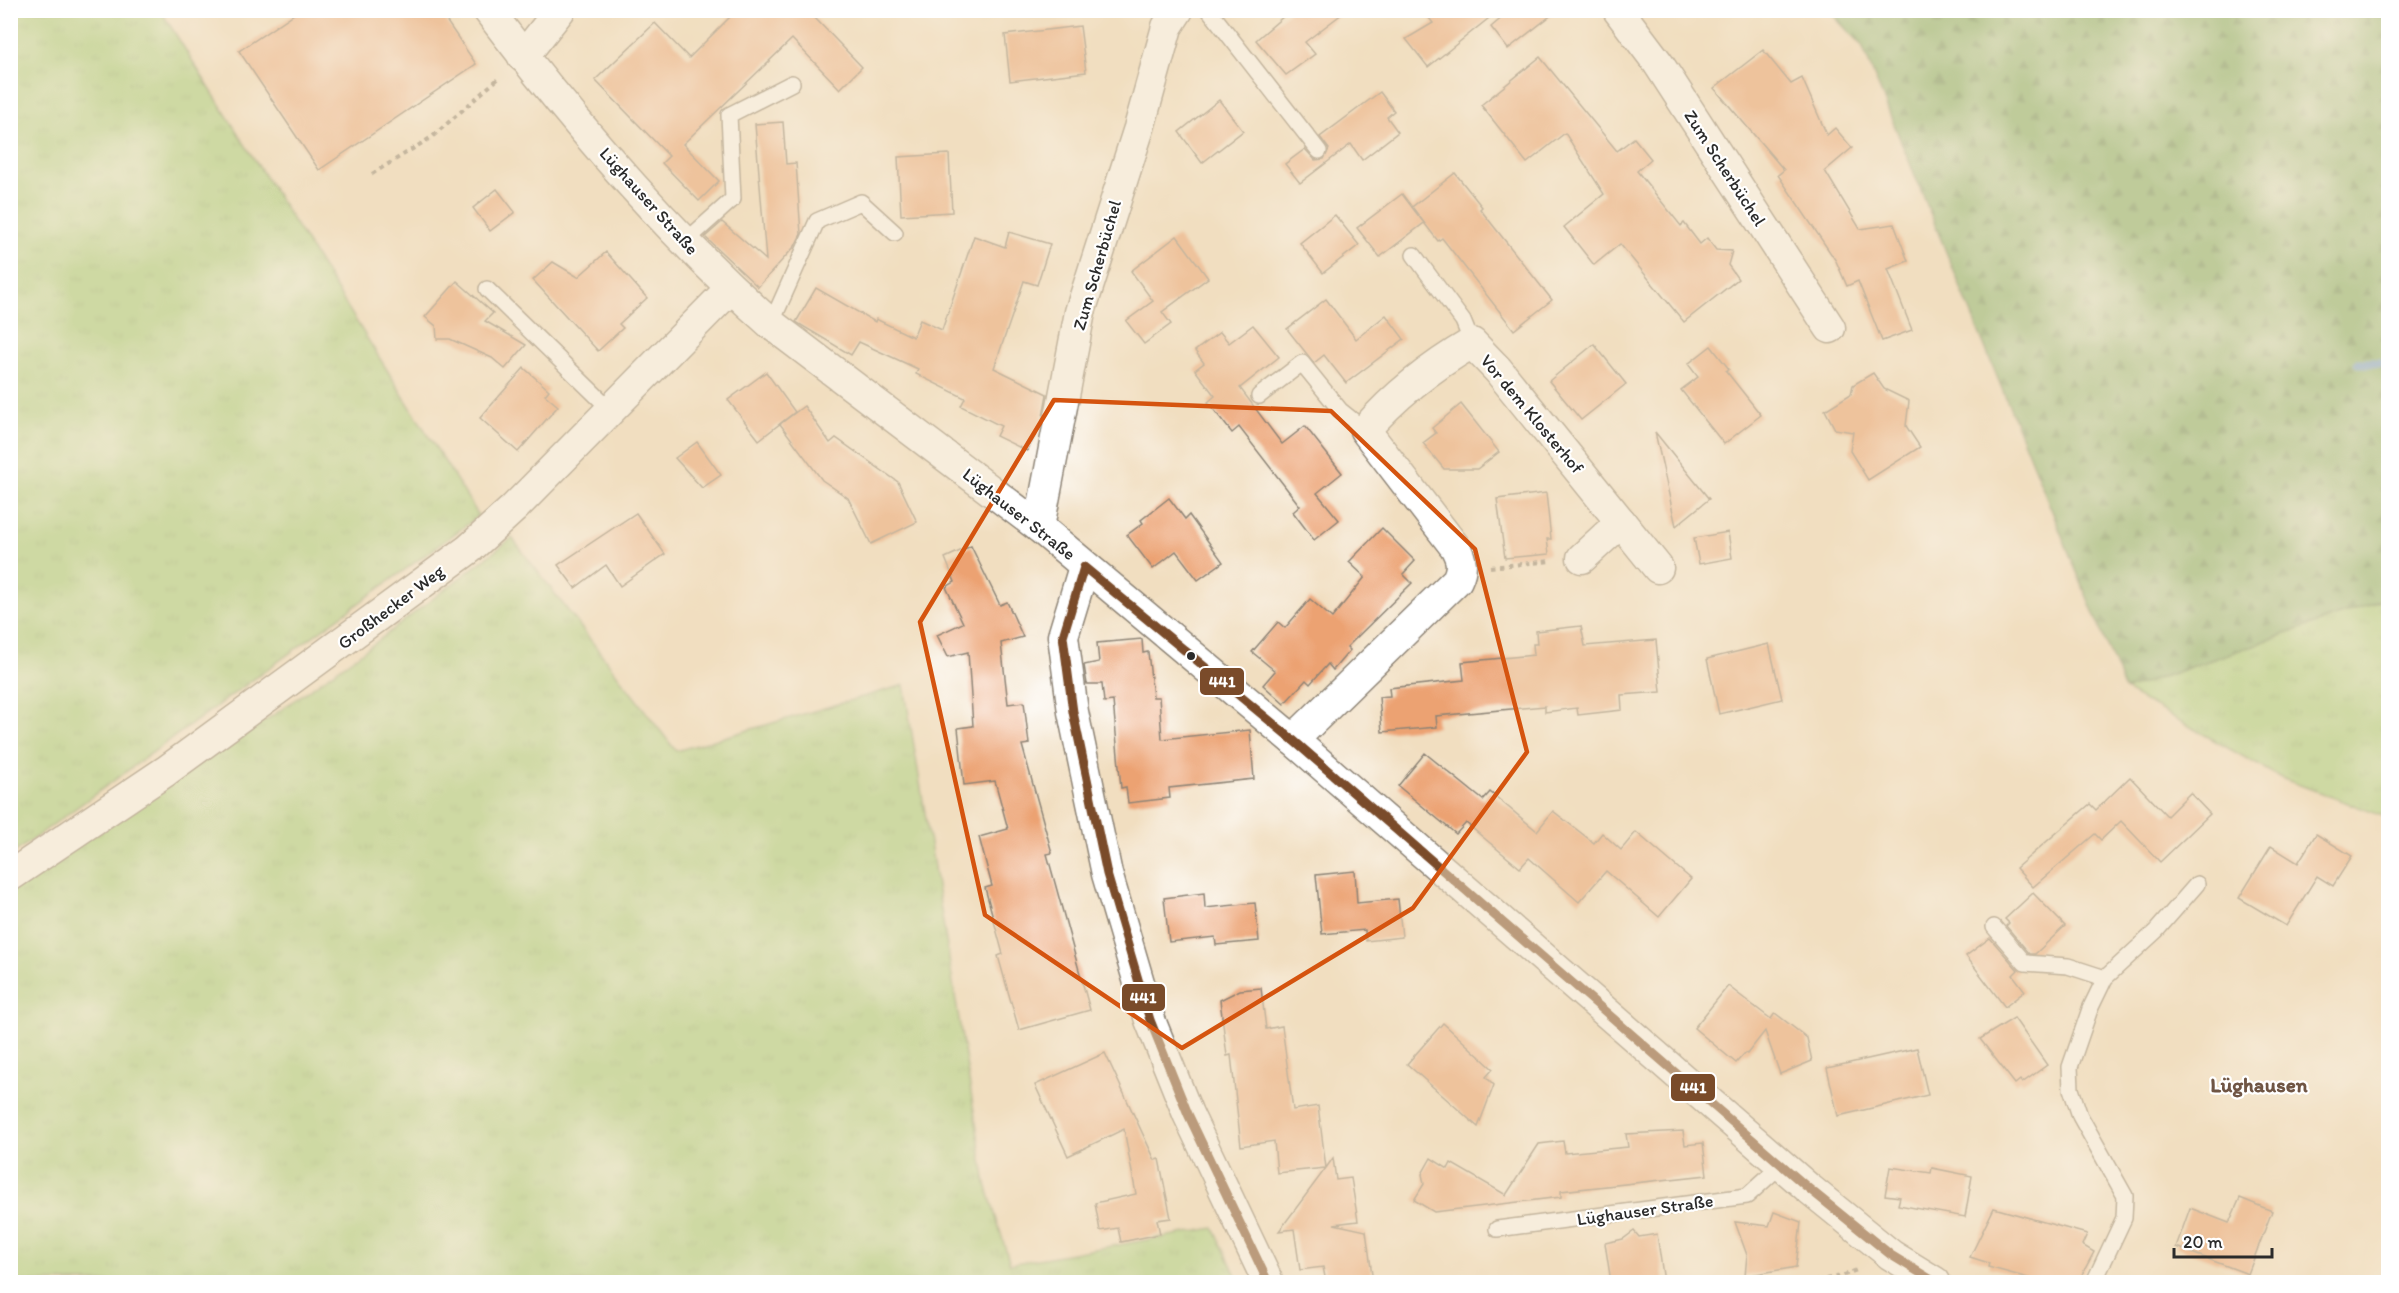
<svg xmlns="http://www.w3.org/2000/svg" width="2399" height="1293" font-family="Itim,sans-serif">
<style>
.grass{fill:url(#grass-tufts);stroke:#687e56;stroke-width:1.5}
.forest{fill:url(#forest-firs);stroke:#57704c;stroke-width:1.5}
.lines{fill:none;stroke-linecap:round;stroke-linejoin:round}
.stream{stroke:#689ed5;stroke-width:9}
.building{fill:#eca272}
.service-casing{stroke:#8e8476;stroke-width:18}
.minor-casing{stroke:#8e8476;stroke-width:33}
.path{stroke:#8e8476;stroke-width:4;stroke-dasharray:4.5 4.5;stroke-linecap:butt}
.service{stroke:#fff;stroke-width:15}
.minor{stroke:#fff;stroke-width:30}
.bus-1-casing{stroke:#fff;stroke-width:14}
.bus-1{stroke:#7a4b2a;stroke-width:9}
.marked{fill:none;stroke:#d5540f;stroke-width:4.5;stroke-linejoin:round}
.bus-dot{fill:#2b2b2b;stroke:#fff;stroke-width:2}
.labels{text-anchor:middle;stroke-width:4.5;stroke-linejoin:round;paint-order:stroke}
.street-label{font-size:18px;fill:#2b2b2b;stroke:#fff}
.quarter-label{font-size:21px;font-weight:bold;fill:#6f5544;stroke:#fff}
.line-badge{stroke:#fff;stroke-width:2}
.badge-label{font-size:16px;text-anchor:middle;font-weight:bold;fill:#fff}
</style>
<defs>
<pattern id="grass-tufts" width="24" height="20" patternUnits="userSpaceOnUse" patternTransform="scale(1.5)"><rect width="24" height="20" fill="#a4d280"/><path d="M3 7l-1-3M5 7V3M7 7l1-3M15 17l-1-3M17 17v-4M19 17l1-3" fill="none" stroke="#8db46f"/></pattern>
<pattern id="forest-firs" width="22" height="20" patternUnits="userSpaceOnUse" patternTransform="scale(1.5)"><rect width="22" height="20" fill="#83b46e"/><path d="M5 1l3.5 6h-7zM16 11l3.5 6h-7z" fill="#6b935b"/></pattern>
</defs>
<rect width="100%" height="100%" fill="#fff"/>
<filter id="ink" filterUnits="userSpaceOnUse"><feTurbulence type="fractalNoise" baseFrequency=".0167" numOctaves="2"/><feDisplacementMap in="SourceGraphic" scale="12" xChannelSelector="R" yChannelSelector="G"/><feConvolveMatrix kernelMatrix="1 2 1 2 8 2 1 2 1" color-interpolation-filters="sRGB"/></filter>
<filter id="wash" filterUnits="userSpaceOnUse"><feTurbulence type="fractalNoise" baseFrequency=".008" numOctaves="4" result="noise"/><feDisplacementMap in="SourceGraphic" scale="24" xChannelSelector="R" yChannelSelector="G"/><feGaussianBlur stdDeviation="1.35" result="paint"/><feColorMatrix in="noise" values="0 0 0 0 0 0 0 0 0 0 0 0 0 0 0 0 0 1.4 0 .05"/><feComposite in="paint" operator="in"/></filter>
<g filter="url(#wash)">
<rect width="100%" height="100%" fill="#f1dec0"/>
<g class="grass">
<path d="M 11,10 L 161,11 L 479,516 L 11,855 Z"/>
<path d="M 512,538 L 676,751 L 904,685 L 986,1184 L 1010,1264 L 1214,1228 L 1239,1282 L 11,1282 L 11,888 L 272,716 L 379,640 Z"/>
<path d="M 2388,598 L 2388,818 L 2281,778 L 2125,690 Z"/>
</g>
<path class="forest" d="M 1829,11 L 2388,11 L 2388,598 L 2125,690 L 1862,46 Z"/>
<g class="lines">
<path class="stream" d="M 2358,363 L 2388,363"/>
</g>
<g id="blocks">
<g class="building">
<path d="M 300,10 L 439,10 L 476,64 L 319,170 L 239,51 Z"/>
<path d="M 737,10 L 821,10 L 814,17 L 862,67 L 840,89 L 792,39 L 683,144 L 719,181 L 699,201 L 662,163 L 669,156 L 595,80 L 655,23 L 689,58 Z"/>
<path d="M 1291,10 L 1347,10 L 1305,42 L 1315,54 L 1286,75 L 1256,40 Z"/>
<path d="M 1423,10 L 1499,10 L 1428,67 L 1406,39 L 1433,23 Z"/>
<path d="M 1511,10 L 1558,10 L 1508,49 L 1491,27 Z"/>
<path d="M 1080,26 L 1086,72 L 1010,81 L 1005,35 Z"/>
<path d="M 1763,50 L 1791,84 L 1802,78 L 1827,135 L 1835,128 L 1852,148 L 1825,171 L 1860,229 L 1894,224 L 1908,261 L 1888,269 L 1912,330 L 1882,341 L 1858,281 L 1847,286 L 1836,261 L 1778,175 L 1784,170 L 1714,88 Z"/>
<path d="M 1540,57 L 1617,151 L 1634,138 L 1651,159 L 1637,171 L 1681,226 L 1684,223 L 1700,244 L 1707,238 L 1716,250 L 1732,251 L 1728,265 L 1738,279 L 1684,322 L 1620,244 L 1594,265 L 1564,227 L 1604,194 L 1565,133 L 1527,163 L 1481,105 Z"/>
<path d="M 1380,92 L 1394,111 L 1387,117 L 1398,132 L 1362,160 L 1351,144 L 1300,183 L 1285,164 L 1305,149 L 1315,160 L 1324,159 L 1329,149 L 1320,137 Z"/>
<path d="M 1219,100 L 1243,131 L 1202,163 L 1179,132 Z"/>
<path d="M 783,122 L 786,164 L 796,163 L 801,234 L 795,246 L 758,287 L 705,237 L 722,222 L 766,260 L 755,124 Z"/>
<path d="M 949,154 L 952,212 L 901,215 L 898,157 Z"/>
<path d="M 1455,173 L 1482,207 L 1480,209 L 1552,300 L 1514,330 L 1442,238 L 1438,241 L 1412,207 Z"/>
<path d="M 497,189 L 515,212 L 490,231 L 473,208 Z"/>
<path d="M 1402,194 L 1424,223 L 1380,257 L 1357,228 Z"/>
<path d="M 1335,215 L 1359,245 L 1323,273 L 1300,243 Z"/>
<path d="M 1009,232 L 1050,244 L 1037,285 L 1024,281 L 994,368 L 1047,394 L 1042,422 L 1027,451 L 996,436 L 1001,426 L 961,406 L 965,398 L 916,374 L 918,369 L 859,342 L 851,355 L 796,322 L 816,288 L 875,322 L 876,319 L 913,337 L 920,320 L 942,330 L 974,236 L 1005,247 Z"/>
<path d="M 1177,236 L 1208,278 L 1162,312 L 1171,324 L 1144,344 L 1126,321 L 1153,301 L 1131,271 Z"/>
<path d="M 606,252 L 647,298 L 619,324 L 623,328 L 598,351 L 533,280 L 553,262 L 578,277 Z"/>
<path d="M 457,281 L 493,313 L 485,321 L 526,345 L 505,369 L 492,358 L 450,339 L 437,339 L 436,326 L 425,317 Z"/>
<path d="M 1326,299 L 1356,339 L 1386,315 L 1404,339 L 1346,383 L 1324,355 L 1314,363 L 1287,329 Z"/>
<path d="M 1253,325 L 1279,357 L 1240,388 L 1282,444 L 1305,426 L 1342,473 L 1317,493 L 1339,520 L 1314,540 L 1293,512 L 1300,506 L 1239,427 L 1232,433 L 1208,402 L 1215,396 L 1195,370 L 1204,363 L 1195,351 L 1220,332 L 1229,343 Z"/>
<path d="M 1594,344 L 1626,384 L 1581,420 L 1549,381 Z"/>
<path d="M 1711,346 L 1729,369 L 1726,371 L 1761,415 L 1724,444 L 1681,390 L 1698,377 L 1688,364 Z"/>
<path d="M 524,368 L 549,390 L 545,395 L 558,406 L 518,452 L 480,418 Z"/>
<path d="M 766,372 L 795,412 L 759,440 L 728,400 Z"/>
<path d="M 1873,373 L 1884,389 L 1909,401 L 1906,426 L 1920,447 L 1868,480 L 1850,451 L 1853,432 L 1835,429 L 1825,410 L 1851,394 L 1853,385 Z"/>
<path d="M 1461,404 L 1499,452 L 1477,469 L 1444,469 L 1423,443 L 1436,433 L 1432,428 Z"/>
<path d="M 804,406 L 830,443 L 836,438 L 898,482 L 917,522 L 871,544 L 848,498 L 822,480 L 780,424 Z"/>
<path d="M 1655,432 L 1709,499 L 1676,526 Z"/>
<path d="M 697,442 L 721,475 L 702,488 L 675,458 Z"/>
<path d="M 1546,493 L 1551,539 L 1547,539 L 1549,554 L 1505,558 L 1497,499 Z"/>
<path d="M 1169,498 L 1185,519 L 1189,515 L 1223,562 L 1198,580 L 1176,551 L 1153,569 L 1127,535 L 1143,523 L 1141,520 Z"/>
<path d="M 636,513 L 665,554 L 620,586 L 606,565 L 575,588 L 558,565 Z"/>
<path d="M 1382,528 L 1415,561 L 1403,574 L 1412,583 L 1347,647 L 1350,650 L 1333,670 L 1328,664 L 1310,684 L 1306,680 L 1284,704 L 1263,685 L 1275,671 L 1252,652 L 1278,622 L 1285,628 L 1310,599 L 1332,618 L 1365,577 L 1349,562 Z"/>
<path d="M 1728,532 L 1732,558 L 1699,564 L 1694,538 Z"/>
<path d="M 971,546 L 1000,605 L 1007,602 L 1023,637 L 1001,643 L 1008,704 L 1024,702 L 1029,744 L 1022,745 L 1052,853 L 1047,854 L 1090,1010 L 1019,1030 L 998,956 L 1003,954 L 985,888 L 992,886 L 979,837 L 1008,829 L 995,781 L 964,785 L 958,728 L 973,726 L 968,652 L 948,657 L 937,635 L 963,623 L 946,587 L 955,582 L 945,558 Z"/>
<path d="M 1581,626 L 1585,646 L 1656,640 L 1661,692 L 1621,695 L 1622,710 L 1578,715 L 1577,708 L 1545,712 L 1545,706 L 1436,716 L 1437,727 L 1382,732 L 1379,697 L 1390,696 L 1389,688 L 1464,680 L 1462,662 L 1534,655 L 1533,644 L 1537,644 L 1536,631 Z"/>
<path d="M 1142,639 L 1143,653 L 1148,652 L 1153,697 L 1159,697 L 1162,739 L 1250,730 L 1254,779 L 1169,788 L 1170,798 L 1128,803 L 1126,787 L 1121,788 L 1113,701 L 1104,702 L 1102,684 L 1087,684 L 1084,665 L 1099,662 L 1097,643 Z"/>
<path d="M 1769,644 L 1782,699 L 1719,714 L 1707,659 Z"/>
<path d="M 1425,753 L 1483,800 L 1490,792 L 1537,831 L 1553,811 L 1594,843 L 1602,833 L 1621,850 L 1636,832 L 1691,879 L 1659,917 L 1606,871 L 1579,902 L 1529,858 L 1520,868 L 1466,823 L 1456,834 L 1398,786 Z"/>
<path d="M 2130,777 L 2167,816 L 2190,793 L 2210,814 L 2160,862 L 2121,821 L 2101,840 L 2095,834 L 2033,887 L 2016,868 L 2090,804 L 2096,810 Z"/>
<path d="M 2316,834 L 2352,856 L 2333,886 L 2317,876 L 2286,926 L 2239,898 L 2271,846 L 2298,863 Z"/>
<path d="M 1355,871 L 1357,903 L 1398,899 L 1402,937 L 1366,941 L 1365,930 L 1322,934 L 1316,875 Z"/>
<path d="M 1204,893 L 1205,908 L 1255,903 L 1259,941 L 1216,945 L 1215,937 L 1169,942 L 1164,898 Z"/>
<path d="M 2033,893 L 2065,926 L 2035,954 L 2030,954 L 2006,926 L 2009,923 L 2005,919 Z"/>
<path d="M 1990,938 L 2018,970 L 2013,975 L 2025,991 L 2005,1007 L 1966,956 Z"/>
<path d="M 1728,986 L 1771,1019 L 1775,1013 L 1807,1038 L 1812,1061 L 1780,1074 L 1765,1031 L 1747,1054 L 1745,1053 L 1736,1063 L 1694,1028 Z"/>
<path d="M 1261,988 L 1266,1029 L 1282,1026 L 1293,1110 L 1318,1106 L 1326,1168 L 1333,1158 L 1336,1180 L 1351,1178 L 1358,1221 L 1334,1224 L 1366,1231 L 1373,1282 L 1326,1282 L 1323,1267 L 1300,1270 L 1294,1229 L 1279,1231 L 1326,1168 L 1277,1173 L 1274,1141 L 1241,1146 L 1231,1055 L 1227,1056 L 1220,1000 L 1240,990 Z"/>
<path d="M 2014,1018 L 2047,1065 L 2022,1083 L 2020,1080 L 2015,1084 L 1980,1039 Z"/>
<path d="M 1443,1023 L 1493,1069 L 1486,1077 L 1494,1085 L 1478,1127 L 1407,1064 Z"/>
<path d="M 1917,1048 L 1928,1095 L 1838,1116 L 1827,1068 Z"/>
<path d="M 1105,1053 L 1155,1160 L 1159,1159 L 1171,1218 L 1157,1220 L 1160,1234 L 1121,1242 L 1118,1228 L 1100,1231 L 1095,1203 L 1136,1194 L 1124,1129 L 1068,1156 L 1035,1085 Z"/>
<path d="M 1683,1131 L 1685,1145 L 1703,1143 L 1707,1175 L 1561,1191 L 1561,1197 L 1434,1212 L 1414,1200 L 1424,1184 L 1422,1174 L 1431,1158 L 1448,1169 L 1451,1163 L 1506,1195 L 1539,1144 L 1563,1141 L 1565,1153 L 1628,1147 L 1626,1134 Z"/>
<path d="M 1890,1167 L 1931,1173 L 1932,1168 L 1972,1176 L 1965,1217 L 1898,1205 L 1900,1197 L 1885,1195 Z"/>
<path d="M 2240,1198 L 2272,1211 L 2248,1274 L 2176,1247 L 2190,1208 L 2229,1223 Z"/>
<path d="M 1994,1208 L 2087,1234 L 2082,1245 L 2094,1252 L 2078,1282 L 2043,1282 L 1988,1267 L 1989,1263 L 1970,1257 Z"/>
<path d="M 1774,1212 L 1801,1222 L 1796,1267 L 1745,1276 L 1747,1255 L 1735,1222 L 1769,1226 Z"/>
<path d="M 1634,1231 L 1639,1237 L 1657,1234 L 1664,1282 L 1611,1282 L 1605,1243 L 1623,1239 Z"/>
</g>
</g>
</g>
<g filter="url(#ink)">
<use href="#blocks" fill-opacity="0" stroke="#8e8476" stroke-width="1.5"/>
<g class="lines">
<defs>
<g id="service">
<path d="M 1209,10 L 1319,151"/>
<path d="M 686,241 L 733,199 L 729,115 L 792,83"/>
<path d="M 1414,255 L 1463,321 L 1472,343"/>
<path d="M 487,289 L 611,410"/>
<path d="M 771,324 L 817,221 L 861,202 L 895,233"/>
<path d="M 1259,396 L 1302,363 L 1340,410 L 1365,430"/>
<path d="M 1994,927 L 2025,963 L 2068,966 L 2105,978"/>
<path d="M 1497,1229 L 1747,1196 L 1781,1165"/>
<path d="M 2094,1282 L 2124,1218 L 2125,1196 L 2080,1116 L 2071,1089 L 2070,1067 L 2090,1009 L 2105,978 L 2156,931 L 2197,884"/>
</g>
<g id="minor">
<path d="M 488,10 C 572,121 667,232 771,324 L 1039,527 L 1293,740 L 1807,1187 L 1891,1255 L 1935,1282"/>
<path d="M 1618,10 L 1658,63 L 1830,328"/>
<path d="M 523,57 L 560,10"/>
<path d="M 1039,527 L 1080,312 L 1139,128 L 1167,27 L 1178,10"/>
<path d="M 1582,558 L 1621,522"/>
<path d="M 1084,567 L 1063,636 L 1073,712 L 1107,874 L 1150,1020 L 1188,1114 L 1268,1282"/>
<path d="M 1293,740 L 1457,580 C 1463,567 1462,560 1455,547 L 1365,430 C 1396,394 1431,367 1472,343 L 1498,370 L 1658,568"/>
<path d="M 10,876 L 166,771 L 469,549 L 514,508 L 730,289"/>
</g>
</defs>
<use href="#service" class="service-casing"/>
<use href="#minor" class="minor-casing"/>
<g class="path">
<path d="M 372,174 L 432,137 L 500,77"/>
<path d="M 1490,567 L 1552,561"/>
<path d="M 1808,1282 L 1842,1276 L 1859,1269"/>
</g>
<use href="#service" class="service"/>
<use href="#minor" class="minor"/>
<defs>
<path id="bus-1" d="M 1268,1282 L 1188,1114 L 1150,1020 L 1107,874 L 1073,712 L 1063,636 L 1084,567 L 1293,740 L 1807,1187 L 1891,1255 L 1935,1282"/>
</defs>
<use href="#bus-1" class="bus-1-casing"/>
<use href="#bus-1" class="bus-1"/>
</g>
</g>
<path d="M0 0H2399V1293H0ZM 1054,400 L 1331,411 L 1475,549 L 1527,752 L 1413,908 L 1182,1048 L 985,915 L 920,622 Z" fill="#f1dec0" fill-opacity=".55" fill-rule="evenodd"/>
<path class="marked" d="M 1054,400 L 1331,411 L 1475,549 L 1527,752 L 1413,908 L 1182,1048 L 985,915 L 920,622 Z"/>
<circle class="bus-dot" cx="1191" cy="656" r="5"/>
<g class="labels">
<g class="street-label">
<text transform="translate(1725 168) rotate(57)" y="6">Zum Scherbüchel</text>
<text transform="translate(649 201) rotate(48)" y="6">Lüghauser Straße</text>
<text transform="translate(1097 265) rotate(-74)" y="6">Zum Scherbüchel</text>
<text transform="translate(1532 414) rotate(50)" y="6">Vor dem Klosterhof</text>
<text transform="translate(1019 514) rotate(38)" y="6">Lüghauser Straße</text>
<text transform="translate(391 607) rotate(-37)" y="6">Großhecker Weg</text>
<text transform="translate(1645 1210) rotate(-8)" y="6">Lüghauser Straße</text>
</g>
<g class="quarter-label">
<text x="2259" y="1092">Lüghausen</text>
</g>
</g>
<g class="line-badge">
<rect x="1199" y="667" width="46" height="29" rx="6" fill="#7a4b2a"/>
<rect x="1121" y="983" width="45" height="29" rx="6" fill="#7a4b2a"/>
<rect x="1670" y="1073" width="46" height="29" rx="6" fill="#7a4b2a"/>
</g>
<g class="badge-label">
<text x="1222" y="687">441</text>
<text x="1143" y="1003">441</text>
<text x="1693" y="1093">441</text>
</g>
<rect width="2399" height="1293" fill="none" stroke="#fff" stroke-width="36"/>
<path d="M2174 1248v9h98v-9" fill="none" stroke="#2b2b2b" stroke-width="3"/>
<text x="2183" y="1248" font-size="18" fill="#2b2b2b" stroke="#ffffff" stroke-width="4.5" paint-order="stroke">20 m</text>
</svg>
